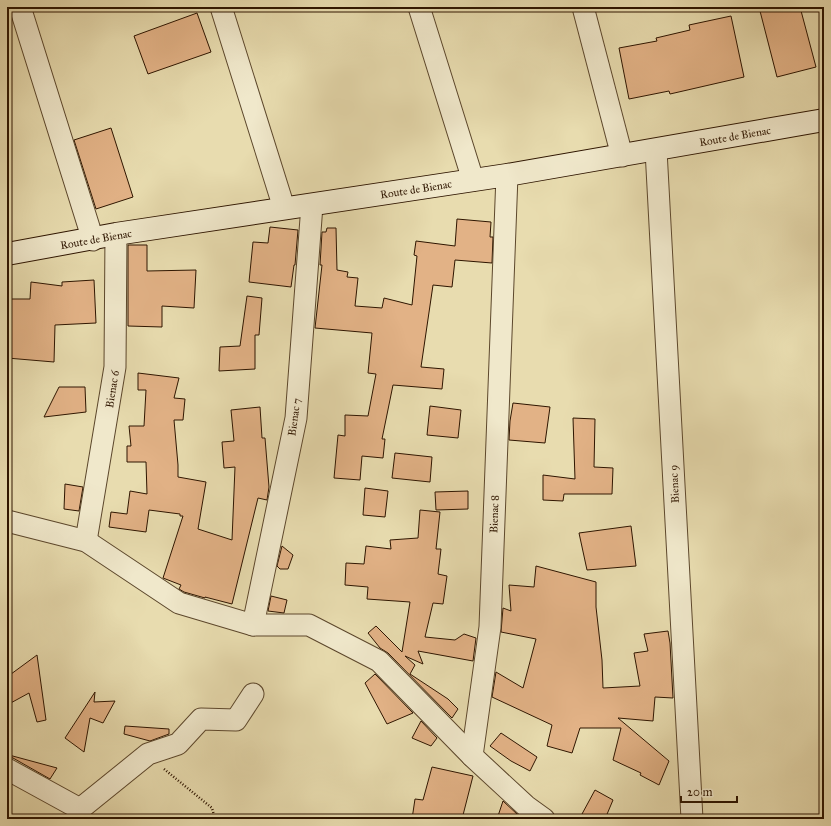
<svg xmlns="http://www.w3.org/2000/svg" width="831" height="826" font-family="'IM FELL Great Primer',serif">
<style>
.building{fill:#e2b286;stroke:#2e1500}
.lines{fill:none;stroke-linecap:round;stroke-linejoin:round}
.street-casing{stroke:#5c472c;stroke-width:23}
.secondary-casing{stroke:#2e1500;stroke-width:24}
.path{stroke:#2e1500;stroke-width:2.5;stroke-dasharray:1 2;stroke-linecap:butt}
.street{stroke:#f0e8cb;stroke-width:21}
.secondary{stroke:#f0e8cb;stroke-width:22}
.labels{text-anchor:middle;stroke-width:3.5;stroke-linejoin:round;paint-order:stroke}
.street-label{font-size:11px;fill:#2e1500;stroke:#f0e8cb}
</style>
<rect width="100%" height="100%" fill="#e8dcaf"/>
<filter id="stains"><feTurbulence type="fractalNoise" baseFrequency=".005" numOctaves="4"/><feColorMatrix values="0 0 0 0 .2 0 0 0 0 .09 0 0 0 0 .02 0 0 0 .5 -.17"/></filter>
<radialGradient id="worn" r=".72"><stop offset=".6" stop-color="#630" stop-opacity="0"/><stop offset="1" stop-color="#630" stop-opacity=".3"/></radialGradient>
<g class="building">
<path d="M 774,7 L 800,7 L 816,67 L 777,77 L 760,11 Z"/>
<path d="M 197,13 L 211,52 L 148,74 L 134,36 Z"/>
<path d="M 731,16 L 744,77 L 670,94 L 669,91 L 629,99 L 619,48 L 657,41 L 656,38 L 690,30 L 689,25 Z"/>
<path d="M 111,128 L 133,197 L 96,209 L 74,140 Z"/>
<path d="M 457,219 L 491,222 L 490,237 L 493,237 L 492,263 L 455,260 L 452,287 L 433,285 L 421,367 L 444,369 L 442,389 L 393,385 L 382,439 L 385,439 L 383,458 L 362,456 L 360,480 L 334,478 L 338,435 L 345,436 L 345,415 L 368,416 L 376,374 L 368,373 L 372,333 L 315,328 L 322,265 L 320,265 L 322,232 L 326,232 L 327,228 L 336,228 L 337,270 L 348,272 L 347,277 L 358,278 L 355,306 L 382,308 L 384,298 L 412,305 L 417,256 L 414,255 L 416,241 L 455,246 Z"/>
<path d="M 270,227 L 298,230 L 295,265 L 294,265 L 291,287 L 249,282 L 253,242 L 268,243 Z"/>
<path d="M 128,245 L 147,245 L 147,271 L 196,270 L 194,308 L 162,306 L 162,327 L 128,326 Z"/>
<path d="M 94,280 L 96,323 L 55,325 L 54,362 L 7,358 L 7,299 L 30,299 L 31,282 L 62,286 L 62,282 Z"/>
<path d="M 247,296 L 262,298 L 259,335 L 255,335 L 255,369 L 219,371 L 220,347 L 240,346 Z"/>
<path d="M 138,373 L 179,378 L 174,398 L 185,399 L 183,420 L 174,420 L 178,465 L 178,477 L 206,482 L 198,529 L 232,540 L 235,467 L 224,468 L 222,442 L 234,441 L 231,410 L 260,407 L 262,438 L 265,438 L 269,487 L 267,500 L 258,498 L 232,604 L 205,597 L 205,598 L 184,592 L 179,589 L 181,585 L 163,578 L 183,516 L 180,516 L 180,514 L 149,510 L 146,532 L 109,527 L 111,512 L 127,514 L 130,491 L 147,494 L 146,462 L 127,462 L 127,446 L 131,446 L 129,426 L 144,426 L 146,390 L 138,390 Z"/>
<path d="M 59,387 L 85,387 L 86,412 L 44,417 Z"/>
<path d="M 513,403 L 550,407 L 545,443 L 509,440 L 510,421 Z"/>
<path d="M 430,406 L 461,410 L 458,438 L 427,435 Z"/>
<path d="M 573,418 L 595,419 L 594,467 L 613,468 L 612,494 L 564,494 L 563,501 L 543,500 L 543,475 L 575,479 Z"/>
<path d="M 395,453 L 432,457 L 430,482 L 392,478 Z"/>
<path d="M 65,484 L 83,487 L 79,511 L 64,509 Z"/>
<path d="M 365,488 L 388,491 L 385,517 L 363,515 Z"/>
<path d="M 468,491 L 468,509 L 436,510 L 435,492 Z"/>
<path d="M 420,510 L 440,512 L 436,549 L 441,549 L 438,574 L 447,576 L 443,604 L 433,603 L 425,637 L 455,640 L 464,634 L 476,638 L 473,661 L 418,651 L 423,664 L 405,656 L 415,665 L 410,674 L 448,699 L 458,709 L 452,718 L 388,653 L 380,648 L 368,633 L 376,626 L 402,652 L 410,602 L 367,599 L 368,587 L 345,585 L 346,563 L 364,564 L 366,546 L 391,549 L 390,540 L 418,538 Z"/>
<path d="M 631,526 L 636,566 L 587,570 L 579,533 Z"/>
<path d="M 282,546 L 293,555 L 288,569 L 280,569 L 277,566 Z"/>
<path d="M 536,566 L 596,582 L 596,607 L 602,660 L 603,688 L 640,686 L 634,653 L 648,651 L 644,634 L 668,631 L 670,643 L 673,698 L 655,697 L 653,721 L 618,718 L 669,761 L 659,785 L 640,775 L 641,773 L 613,760 L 621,728 L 580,728 L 572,753 L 547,746 L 552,725 L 492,697 L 496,672 L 523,688 L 536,639 L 501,632 L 503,608 L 511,611 L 509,585 L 534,587 Z"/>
<path d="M 271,596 L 287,600 L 284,613 L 268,611 Z"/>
<path d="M 37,655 L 46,720 L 37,722 L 29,693 L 7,705 L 7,677 Z"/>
<path d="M 375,674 L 413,713 L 387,724 L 365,683 Z"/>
<path d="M 95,692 L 94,702 L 115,701 L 103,723 L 90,718 L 84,752 L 65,738 Z"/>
<path d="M 421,721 L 437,738 L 431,746 L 412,738 Z"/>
<path d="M 125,726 L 169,729 L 169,734 L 150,741 L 124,734 Z"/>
<path d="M 501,733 L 537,757 L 530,771 L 511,761 L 490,746 Z"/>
<path d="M 9,755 L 57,768 L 50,779 L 13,758 L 8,757 Z"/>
<path d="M 432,767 L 473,776 L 462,819 L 412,819 L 415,799 L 423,800 Z"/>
<path d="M 595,790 L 613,800 L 605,819 L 592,819 L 582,814 Z"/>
<path d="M 503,801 L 518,815 L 524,819 L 497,819 Z"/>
</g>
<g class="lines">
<defs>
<g id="street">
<path d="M 20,7 L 93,240"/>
<path d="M 221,7 L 284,208"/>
<path d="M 419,7 L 473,180"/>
<path d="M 583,7 L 622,156"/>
<path d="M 656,150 L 692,819"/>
<path d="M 507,175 L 490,627 L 472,756 L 526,806 L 544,819"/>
<path d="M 7,521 L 86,541 L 179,603 L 253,625 L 309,625 L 379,661 L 472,756"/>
<path d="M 86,541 L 115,367 L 116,234"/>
<path d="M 253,625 L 296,418 L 312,205"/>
<path d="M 7,769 L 80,809 L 148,754 L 178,744 L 201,719 L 236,720 L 253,694"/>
</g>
<path id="secondary" d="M 7,254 L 116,234 L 507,175 L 824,120"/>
</defs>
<use href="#street" class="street-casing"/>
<use href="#secondary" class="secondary-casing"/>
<path class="path" d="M 164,769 L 212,808 L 215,819"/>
<use href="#street" class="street"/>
<use href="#secondary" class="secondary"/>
</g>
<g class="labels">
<g class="street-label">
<text transform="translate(735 136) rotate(-10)" y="4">Route de Bienac</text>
<text transform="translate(416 189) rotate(-9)" y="4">Route de Bienac</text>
<text transform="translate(96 239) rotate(-10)" y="4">Route de Bienac</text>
<text transform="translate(112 389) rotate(-81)" y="4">Bienac 6</text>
<text transform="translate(294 417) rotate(-82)" y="4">Bienac 7</text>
<text transform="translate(674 484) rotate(-93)" y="4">Bienac 9</text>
<text transform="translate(494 514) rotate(-88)" y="4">Bienac 8</text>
</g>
</g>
<rect width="831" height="826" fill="none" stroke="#e8dcaf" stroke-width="24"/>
<rect x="8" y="8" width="815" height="810" fill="none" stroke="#2e1500" stroke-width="2"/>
<rect x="12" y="12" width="807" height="802" fill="none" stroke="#2e1500"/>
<path d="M681 796v6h56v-6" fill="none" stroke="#2e1500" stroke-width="2"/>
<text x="687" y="796" font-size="12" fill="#2e1500" stroke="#f0e8cb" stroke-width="3" paint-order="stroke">20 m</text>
<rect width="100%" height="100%" filter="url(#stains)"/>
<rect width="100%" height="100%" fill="url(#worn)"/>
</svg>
